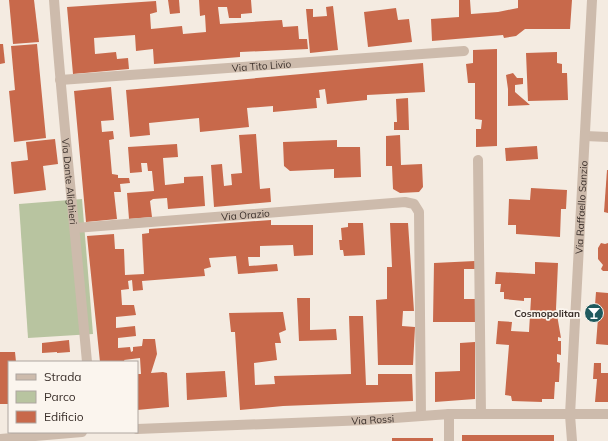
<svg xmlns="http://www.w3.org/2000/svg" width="608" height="441" font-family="Mulish,sans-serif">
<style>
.green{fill:#b8c4a0}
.building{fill:#c8694b}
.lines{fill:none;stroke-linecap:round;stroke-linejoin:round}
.minor{stroke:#cdbbac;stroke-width:10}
.tertiary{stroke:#cdbbac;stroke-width:10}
.labels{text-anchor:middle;stroke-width:3.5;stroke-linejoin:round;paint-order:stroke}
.street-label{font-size:10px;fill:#3b302b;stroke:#fbf5ee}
.poi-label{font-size:10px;font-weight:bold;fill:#3b302b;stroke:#fbf5ee;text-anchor:end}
</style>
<rect width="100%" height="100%" fill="#f4ebe1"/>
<path class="green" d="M 82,199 L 93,334 L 28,338 L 19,204 Z"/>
<g class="building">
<path d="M 9,0 L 34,0 L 39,42 L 13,44 Z"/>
<path d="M 168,0 L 179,0 L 180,13 L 170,14 Z"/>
<path d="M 199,0 L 251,0 L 252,13 L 241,14 L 241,18 L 229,18 L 227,7 L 218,7 L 220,24 L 282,20 L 283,27 L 298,26 L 299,39 L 307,39 L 308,49 L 240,52 L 240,57 L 154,64 L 153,49 L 136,51 L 135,35 L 94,38 L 95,54 L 116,52 L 117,59 L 128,58 L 129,69 L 73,74 L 67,7 L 156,1 L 157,12 L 150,14 L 151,29 L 182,26 L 183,34 L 206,32 L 205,15 L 200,16 Z"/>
<path d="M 459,0 L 470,0 L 471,14 L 498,12 L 518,8 L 518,0 L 572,0 L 570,29 L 525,29 L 516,36 L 504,38 L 503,35 L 432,41 L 431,19 L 459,17 Z"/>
<path d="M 333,6 L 338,50 L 310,53 L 306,9 L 313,9 L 313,17 L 327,16 L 326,7 Z"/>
<path d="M 396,8 L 398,20 L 409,19 L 412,42 L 368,47 L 364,12 Z"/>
<path d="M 0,44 L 3,44 L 5,63 L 0,64 Z"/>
<path d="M 37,44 L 46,138 L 14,142 L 9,91 L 15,90 L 11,46 Z"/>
<path d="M 497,49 L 497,146 L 476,147 L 476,129 L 481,129 L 482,120 L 475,119 L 475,83 L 468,83 L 466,64 L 473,63 L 473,50 Z"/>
<path d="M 557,52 L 557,63 L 562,64 L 562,73 L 567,73 L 568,100 L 528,101 L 526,53 Z"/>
<path d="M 423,63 L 425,92 L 367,95 L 367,100 L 327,104 L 325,89 L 319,90 L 320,98 L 316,98 L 317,108 L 273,112 L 273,106 L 247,108 L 249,127 L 200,132 L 199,118 L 149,123 L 150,135 L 130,137 L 126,90 Z"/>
<path d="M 513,73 L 517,78 L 523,78 L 523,84 L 515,85 L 515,92 L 530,105 L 508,106 L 508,89 L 506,75 Z"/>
<path d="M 111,87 L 114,120 L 101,121 L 102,132 L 113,131 L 114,139 L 109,140 L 112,174 L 118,175 L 118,178 L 129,178 L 130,183 L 120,184 L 121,192 L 114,192 L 117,219 L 86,222 L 74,91 Z"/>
<path d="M 408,98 L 409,130 L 394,130 L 394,122 L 397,122 L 396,99 Z"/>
<path d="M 256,134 L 260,189 L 270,188 L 271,202 L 214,207 L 211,165 L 222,164 L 224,186 L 232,185 L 231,174 L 242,173 L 239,135 Z"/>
<path d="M 400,135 L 401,165 L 422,164 L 423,187 L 419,192 L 400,193 L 393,189 L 392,166 L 386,166 L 386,136 Z"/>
<path d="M 55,139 L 58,164 L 43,166 L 46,190 L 14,194 L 11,162 L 28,160 L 26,142 Z"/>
<path d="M 337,140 L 337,147 L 360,147 L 361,177 L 334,178 L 334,169 L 290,171 L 284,166 L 283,142 Z"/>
<path d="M 177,144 L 178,157 L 163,158 L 165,185 L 184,183 L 184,177 L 203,176 L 205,206 L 168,209 L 167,198 L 153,199 L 150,201 L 152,217 L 129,219 L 127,193 L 154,191 L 152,171 L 148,171 L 147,163 L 141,163 L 142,172 L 130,173 L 128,147 Z"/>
<path d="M 537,146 L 538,159 L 506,161 L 505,148 Z"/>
<path d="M 607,170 L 608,170 L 608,213 L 604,212 Z"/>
<path d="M 531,188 L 567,190 L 566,209 L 561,209 L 560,237 L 516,234 L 516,225 L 508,225 L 509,199 L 530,200 Z"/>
<path d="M 271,220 L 271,225 L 313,225 L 313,255 L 294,256 L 293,245 L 260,246 L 260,257 L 248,257 L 249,266 L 277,264 L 278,271 L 238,274 L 236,256 L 209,258 L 211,267 L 204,269 L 205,276 L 142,281 L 143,290 L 133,291 L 132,280 L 128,281 L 129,289 L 121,290 L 122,305 L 134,305 L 136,315 L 116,317 L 116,328 L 135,326 L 136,336 L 118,338 L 118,348 L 130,347 L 131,352 L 133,351 L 133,347 L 142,346 L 143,339 L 155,339 L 157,354 L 151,373 L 163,372 L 167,373 L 169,407 L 137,410 L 137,374 L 141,374 L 140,358 L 124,360 L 125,362 L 100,362 L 87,236 L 114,234 L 115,249 L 124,249 L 125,275 L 144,274 L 142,234 L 149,233 L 149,229 Z"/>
<path d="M 348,223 L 363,223 L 365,255 L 344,256 L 343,250 L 340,250 L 339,240 L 342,240 L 341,228 L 348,227 Z"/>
<path d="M 390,223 L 408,223 L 414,311 L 403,311 L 402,326 L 415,327 L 413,365 L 378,365 L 376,300 L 387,299 L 387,267 L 392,267 Z"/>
<path d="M 601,243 L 605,244 L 608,243 L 608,271 L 603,271 L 601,269 L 603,265 L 598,259 L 598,248 Z"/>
<path d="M 475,261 L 475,269 L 464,269 L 464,299 L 475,299 L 475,322 L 433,322 L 434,263 Z"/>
<path d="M 535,262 L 558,263 L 556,309 L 561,338 L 558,337 L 558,341 L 561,341 L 561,355 L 557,354 L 557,362 L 560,363 L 559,382 L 555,382 L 554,399 L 542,399 L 542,402 L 512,401 L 511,396 L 505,395 L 509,345 L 496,344 L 498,321 L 512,322 L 511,331 L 529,332 L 531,298 L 524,298 L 524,301 L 504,299 L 504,292 L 500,292 L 501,284 L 495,284 L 496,272 L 535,274 Z"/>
<path d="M 596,292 L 608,293 L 608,345 L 596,344 L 599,305 L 595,305 Z"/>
<path d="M 297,298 L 310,298 L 310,330 L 336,329 L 337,340 L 299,341 Z"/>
<path d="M 283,312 L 286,330 L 279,333 L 281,343 L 275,343 L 277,360 L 254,363 L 255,385 L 275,384 L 274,376 L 351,374 L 349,316 L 363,316 L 366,385 L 378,385 L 378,374 L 412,374 L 413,401 L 283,406 L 240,410 L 235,332 L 231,332 L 229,313 Z"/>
<path d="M 69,340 L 70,352 L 57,353 L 57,352 L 42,353 L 42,343 Z"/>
<path d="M 475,342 L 475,399 L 435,402 L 435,372 L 460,371 L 460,343 Z"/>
<path d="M 0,352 L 15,352 L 16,362 L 9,362 L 9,404 L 0,404 Z"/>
<path d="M 594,363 L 601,363 L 601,373 L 608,373 L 608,402 L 595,402 L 597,379 L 593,379 Z"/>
<path d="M 225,371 L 227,397 L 187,400 L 186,373 Z"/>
<rect x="462" y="435" width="92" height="6"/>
<rect x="392" y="438" width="41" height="3"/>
</g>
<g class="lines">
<g class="minor">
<path id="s1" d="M 60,80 L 464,51"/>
<path d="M 585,136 L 608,137"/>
<path d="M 478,160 L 481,414"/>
<path id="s2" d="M 75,228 L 405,202 L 414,204 L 419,212 L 421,416"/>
<path d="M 449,441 L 449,414"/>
<path id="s3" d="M 572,441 L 570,415 L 592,0"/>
</g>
<g class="tertiary">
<path id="s4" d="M 54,0 C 63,121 76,241 87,362"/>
<path id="s5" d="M 137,429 L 367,420 L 449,414 L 608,414"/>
<path d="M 0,439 L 82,432"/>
</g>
</g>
<defs>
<symbol id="bar-disc" viewBox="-11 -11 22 22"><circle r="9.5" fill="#1f5a5e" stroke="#fbf5ee"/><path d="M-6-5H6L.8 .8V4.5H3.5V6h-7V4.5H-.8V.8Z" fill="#fff"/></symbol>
</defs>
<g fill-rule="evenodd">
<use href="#bar-disc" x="583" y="302" width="22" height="22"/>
</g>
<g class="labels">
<g class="street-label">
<text dy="4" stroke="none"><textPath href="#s1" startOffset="202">Via Tito Livio</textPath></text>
<text dy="4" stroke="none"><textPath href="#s4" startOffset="182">Via Dante Alighieri</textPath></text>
<text dy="4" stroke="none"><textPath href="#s3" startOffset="234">Via Raffaello Sanzio</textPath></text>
<text dy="4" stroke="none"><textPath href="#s2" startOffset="171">Via Orazio</textPath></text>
<text dy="4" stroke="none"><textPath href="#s5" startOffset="236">Via Rossi</textPath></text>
</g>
<g class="poi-label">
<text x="580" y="317">Cosmopolitan</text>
</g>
</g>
<rect x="8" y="361" width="130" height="72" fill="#fbf5ee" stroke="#aea6a0"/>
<rect x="16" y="374" width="20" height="6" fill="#cdbbac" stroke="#aea6a0"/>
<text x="44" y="381" font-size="12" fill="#3b302b">Strada</text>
<rect x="16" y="391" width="20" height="12" fill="#b8c4a0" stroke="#aea6a0"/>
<text x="44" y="401" font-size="12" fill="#3b302b">Parco</text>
<rect x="16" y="411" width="20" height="12" fill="#c8694b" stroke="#aea6a0"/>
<text x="44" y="421" font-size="12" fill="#3b302b">Edificio</text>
</svg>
